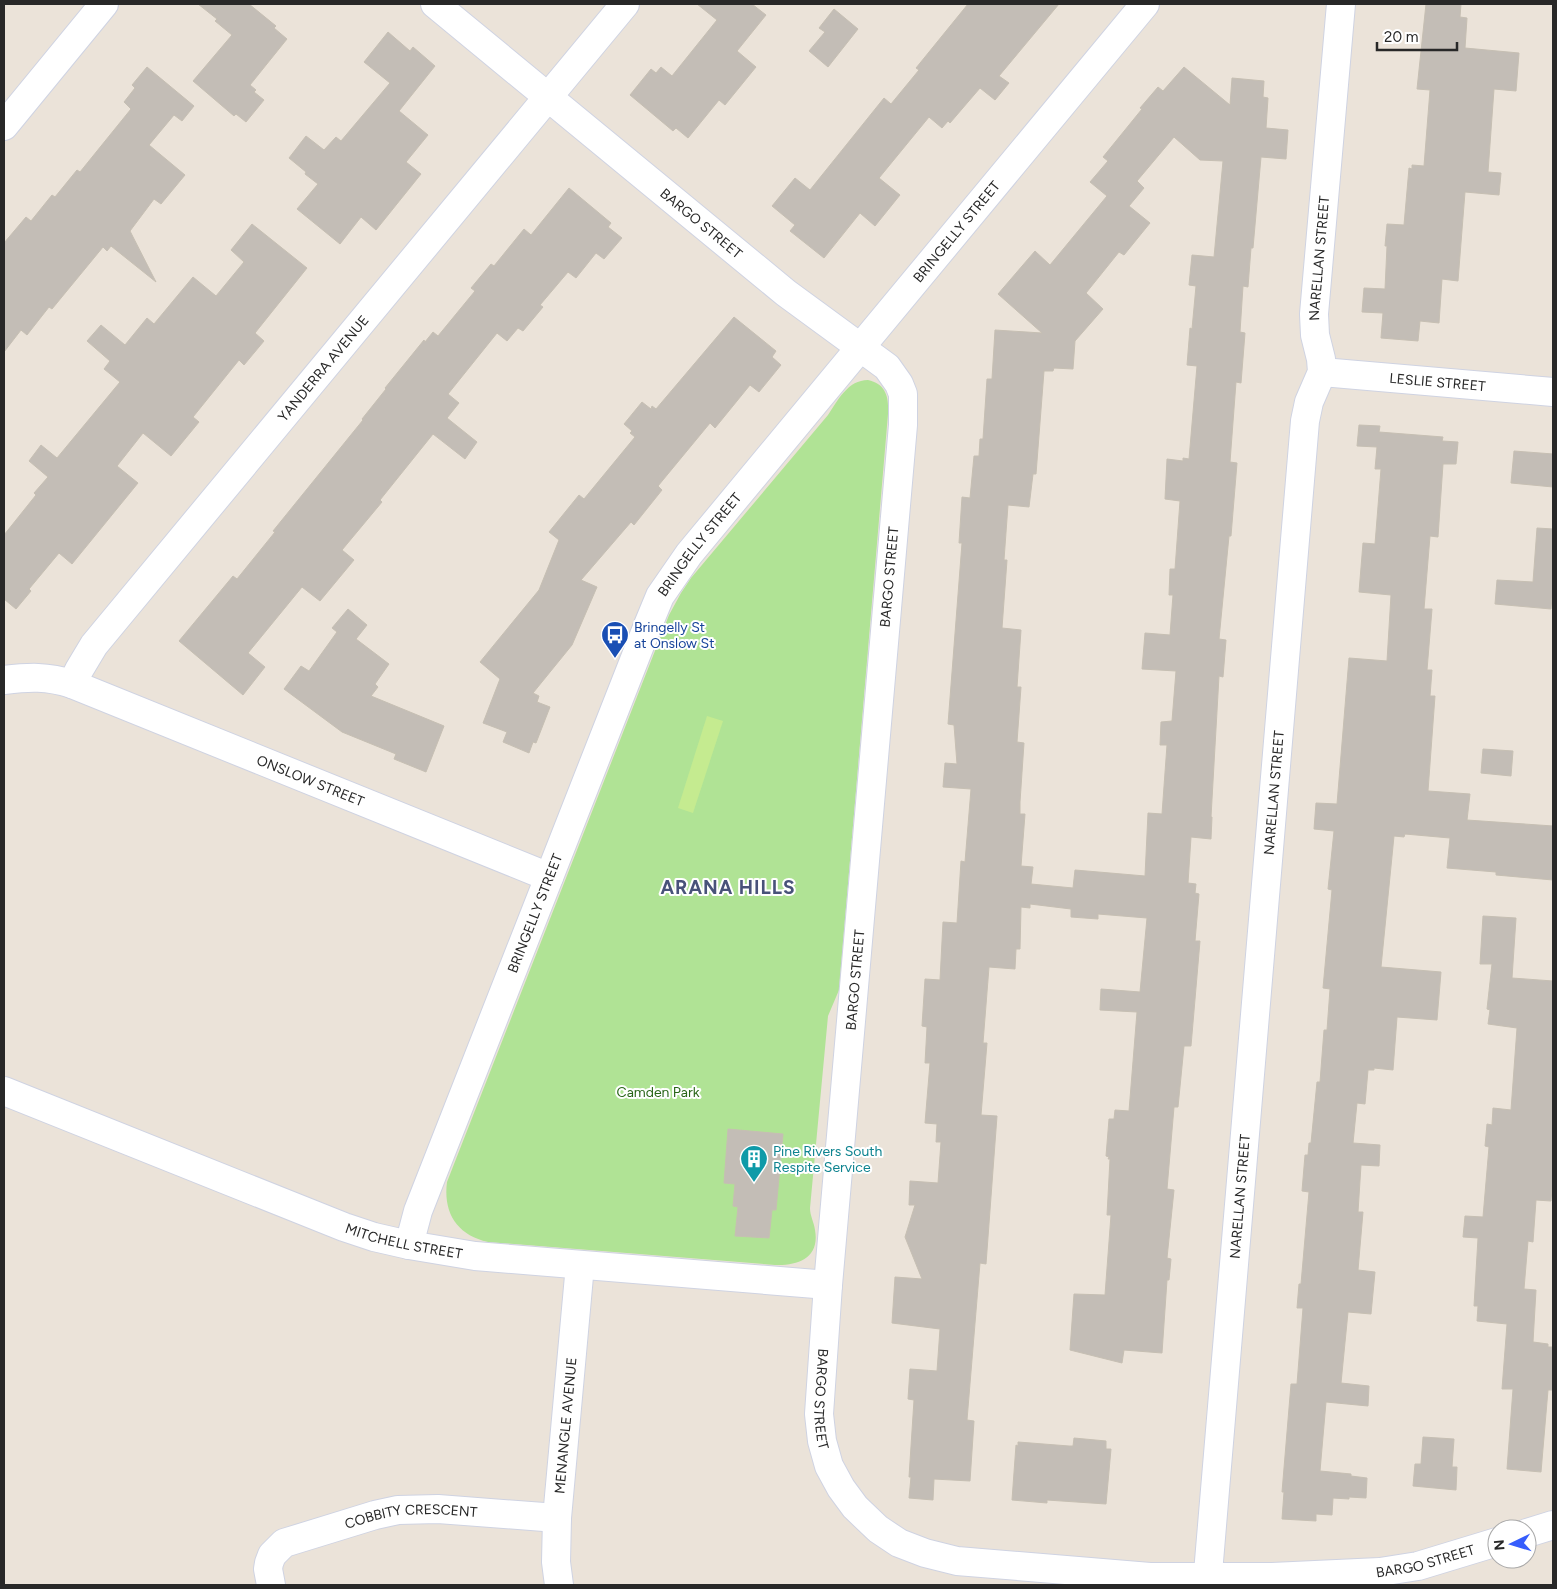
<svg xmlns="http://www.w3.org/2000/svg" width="1557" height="1589" font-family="Figtree,sans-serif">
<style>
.green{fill:#b0e395}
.pitch{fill:#c5eb90}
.building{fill:#c3bdb6;stroke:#c6bfb3;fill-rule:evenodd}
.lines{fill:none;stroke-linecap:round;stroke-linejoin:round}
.minor-casing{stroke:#cfd3e2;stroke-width:30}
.minor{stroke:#fff;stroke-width:28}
.labels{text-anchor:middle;stroke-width:4;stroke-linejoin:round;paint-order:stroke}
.street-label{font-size:14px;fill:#282828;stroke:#fff}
.transit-label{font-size:14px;fill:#164399;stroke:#fff;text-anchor:start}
.park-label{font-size:14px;fill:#296518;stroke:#fff}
.culture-label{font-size:14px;fill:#0d838f;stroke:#fff;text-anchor:start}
.district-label{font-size:19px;font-weight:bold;letter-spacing:1px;fill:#485279;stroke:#fff}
</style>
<rect width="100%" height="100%" fill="#ebe3d9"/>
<path class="green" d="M 868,380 C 886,384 889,397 888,414 L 839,990 L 828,1016 L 810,1208 C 810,1216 814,1222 815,1230 C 820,1258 798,1266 775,1265 L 488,1242 C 457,1235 443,1213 447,1182 L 669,615 L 681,593 L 691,578 L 828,415 C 838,400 848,380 868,380 Z"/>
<path class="pitch" d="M 707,716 L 723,721 L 693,813 L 678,808 Z"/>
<g class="building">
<path d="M 198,4 L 249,4 L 276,26 L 274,28 L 287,39 L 250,85 L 256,90 L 254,92 L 264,100 L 246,122 L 236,114 L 234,116 L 193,81 L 232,35 L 215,21 L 217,19 Z"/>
<path d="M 697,4 L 752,4 L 766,15 L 737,51 L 756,67 L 725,105 L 719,100 L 688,138 L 676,128 L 673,131 L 630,95 L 651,69 L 656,73 L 661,67 L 672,76 L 717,20 Z"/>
<path d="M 968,4 L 1059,4 L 999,76 L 1009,83 L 995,100 L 980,88 L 950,123 L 948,121 L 942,128 L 929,117 L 879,178 L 900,195 L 875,226 L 860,213 L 824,258 L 790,231 L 795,225 L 772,206 L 795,178 L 810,190 L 884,98 L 891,104 L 919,70 L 916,68 Z"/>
<path d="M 1426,4 L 1461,4 L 1460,17 L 1467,18 L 1465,48 L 1519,53 L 1516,91 L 1494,89 L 1488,172 L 1501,173 L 1499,195 L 1465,192 L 1458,281 L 1442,279 L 1439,323 L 1420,321 L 1418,341 L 1381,338 L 1383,313 L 1362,312 L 1364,288 L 1385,289 L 1387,246 L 1385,246 L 1387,224 L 1404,225 L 1409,168 L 1412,169 L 1412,165 L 1424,166 L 1430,90 L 1417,89 Z"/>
<path d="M 834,9 L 858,29 L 828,67 L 809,51 L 825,32 L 819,28 Z"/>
<path d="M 388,32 L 410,51 L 413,47 L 435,66 L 399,111 L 428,135 L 406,162 L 421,174 L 376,230 L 361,217 L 340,244 L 297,209 L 318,184 L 305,174 L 306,172 L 289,158 L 306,136 L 324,150 L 336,137 L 341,141 L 390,83 L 364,62 Z"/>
<path d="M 147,67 L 194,106 L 182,121 L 174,115 L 149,145 L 185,175 L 161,204 L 154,199 L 130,231 L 156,282 L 111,246 L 107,251 L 103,247 L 52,309 L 49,307 L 27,335 L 21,330 L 4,352 L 4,243 L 26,217 L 31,221 L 52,195 L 55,197 L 77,170 L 80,172 L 131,109 L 124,102 L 135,88 L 132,85 Z"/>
<path d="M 1184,67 L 1230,105 L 1232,78 L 1264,81 L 1263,97 L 1268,98 L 1266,128 L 1288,130 L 1286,159 L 1261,157 L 1253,248 L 1251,248 L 1248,287 L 1243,286 L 1240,332 L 1245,333 L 1241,383 L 1236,382 L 1230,462 L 1237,463 L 1231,536 L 1229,536 L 1219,639 L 1226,640 L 1223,677 L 1219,676 L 1211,817 L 1212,817 L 1211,839 L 1191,837 L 1188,883 L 1196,884 L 1195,893 L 1199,894 L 1195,941 L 1200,941 L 1191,1046 L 1184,1046 L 1178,1107 L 1174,1107 L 1167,1189 L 1174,1190 L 1167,1258 L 1171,1259 L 1169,1280 L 1167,1280 L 1162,1353 L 1124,1350 L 1122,1363 L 1070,1350 L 1074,1294 L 1105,1295 L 1111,1215 L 1107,1215 L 1110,1159 L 1108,1159 L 1109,1157 L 1106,1156 L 1109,1119 L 1114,1119 L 1115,1110 L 1129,1111 L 1137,1012 L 1100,1010 L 1101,989 L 1140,992 L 1147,918 L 1098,914 L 1098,919 L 1071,917 L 1071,909 L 1030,904 L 1030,908 L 1021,907 L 1020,949 L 1016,949 L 1015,969 L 989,967 L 983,1043 L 987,1043 L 981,1115 L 997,1116 L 986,1264 L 980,1263 L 967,1420 L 974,1421 L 970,1481 L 934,1479 L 933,1500 L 909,1498 L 911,1477 L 909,1477 L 914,1400 L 908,1399 L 910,1369 L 937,1371 L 940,1329 L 892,1323 L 895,1277 L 922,1279 L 905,1237 L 915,1205 L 909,1205 L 910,1181 L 938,1183 L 941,1142 L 936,1142 L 937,1124 L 925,1123 L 930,1063 L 925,1063 L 927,1027 L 922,1026 L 925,979 L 940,980 L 943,922 L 957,923 L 961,861 L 965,862 L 971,789 L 943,787 L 945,763 L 957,764 L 954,725 L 948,724 L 962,543 L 959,543 L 962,497 L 970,498 L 974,456 L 979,456 L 980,439 L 983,439 L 987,379 L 992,379 L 995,330 L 1042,333 L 998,294 L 1035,251 L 1050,265 L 1107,196 L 1090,182 L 1108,161 L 1103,157 L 1142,109 L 1140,108 L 1158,87 L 1163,91 ZM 1174,137 L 1200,160 L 1223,161 L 1214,257 L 1192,255 L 1189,285 L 1196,286 L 1192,329 L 1190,328 L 1187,365 L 1197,366 L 1189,459 L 1183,458 L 1183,461 L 1167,459 L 1165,499 L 1180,501 L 1175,569 L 1170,569 L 1169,595 L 1173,595 L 1170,635 L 1145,633 L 1142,669 L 1176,671 L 1172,721 L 1161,722 L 1160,745 L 1167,745 L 1162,814 L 1148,813 L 1145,876 L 1075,870 L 1073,888 L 1031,884 L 1033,867 L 1021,866 L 1025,814 L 1020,814 L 1020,802 L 1024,743 L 1017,742 L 1021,687 L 1017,687 L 1021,630 L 1002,628 L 1007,560 L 1004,560 L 1008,505 L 1029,507 L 1033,474 L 1036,474 L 1044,371 L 1053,371 L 1054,368 L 1073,369 L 1075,341 L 1103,309 L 1086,293 L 1119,252 L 1124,255 L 1150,223 L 1129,206 L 1144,188 L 1137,181 Z"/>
<path d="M 569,188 L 611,223 L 608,227 L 622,238 L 604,259 L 596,253 L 576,278 L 568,272 L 540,305 L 543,307 L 523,331 L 518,328 L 507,341 L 497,333 L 448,394 L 459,403 L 447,418 L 477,442 L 465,459 L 433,434 L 380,500 L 382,502 L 342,550 L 354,560 L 320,601 L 302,587 L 248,653 L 265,667 L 243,695 L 179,641 L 233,576 L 237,579 L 275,532 L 273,531 L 363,420 L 362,419 L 386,389 L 385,388 L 424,340 L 425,342 L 433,332 L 438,336 L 475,291 L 471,288 L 491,264 L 494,266 L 524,229 L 531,235 Z"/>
<path d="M 252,224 L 307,268 L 255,333 L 264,341 L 244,365 L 239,360 L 193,417 L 199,422 L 171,456 L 143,433 L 117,466 L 138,483 L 72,564 L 59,553 L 29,589 L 31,591 L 16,609 L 4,599 L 4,535 L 36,495 L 34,493 L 48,477 L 29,461 L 41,445 L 57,458 L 120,382 L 104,369 L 110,361 L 87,341 L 101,325 L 125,345 L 147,318 L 154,324 L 193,277 L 216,296 L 244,262 L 231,250 Z"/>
<path d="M 734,317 L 776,351 L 772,357 L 781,365 L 759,392 L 750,385 L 715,428 L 710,423 L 658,486 L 662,490 L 634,525 L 631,522 L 581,580 L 597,587 L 572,645 L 533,693 L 539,696 L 537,702 L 550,707 L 536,743 L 533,742 L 529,753 L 503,742 L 507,732 L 483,723 L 500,679 L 480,662 L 539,590 L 559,540 L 549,532 L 579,495 L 584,499 L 635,437 L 630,433 L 632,431 L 624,424 L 642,402 L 651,409 L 652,406 L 656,409 Z"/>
<path d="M 1359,425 L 1380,426 L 1379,432 L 1443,437 L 1442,441 L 1458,442 L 1456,464 L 1443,464 L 1438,537 L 1430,536 L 1424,609 L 1432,609 L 1427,670 L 1432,670 L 1430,696 L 1435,696 L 1428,791 L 1470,794 L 1467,820 L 1553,826 L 1553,880 L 1496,875 L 1496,872 L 1447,868 L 1450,838 L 1405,834 L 1404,837 L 1394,836 L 1381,967 L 1441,972 L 1437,1020 L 1397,1017 L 1393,1070 L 1374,1068 L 1374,1070 L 1368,1070 L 1365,1104 L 1357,1103 L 1353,1143 L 1380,1145 L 1379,1166 L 1361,1165 L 1358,1212 L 1363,1212 L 1358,1270 L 1375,1272 L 1371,1314 L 1348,1312 L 1341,1383 L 1369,1386 L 1368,1406 L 1326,1402 L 1320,1471 L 1351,1474 L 1351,1476 L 1367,1478 L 1366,1498 L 1349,1497 L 1349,1499 L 1333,1498 L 1332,1515 L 1316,1514 L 1316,1521 L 1282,1519 L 1284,1492 L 1282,1492 L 1291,1384 L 1297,1384 L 1303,1308 L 1297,1308 L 1299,1284 L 1301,1284 L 1309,1192 L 1302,1191 L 1305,1155 L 1308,1155 L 1309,1143 L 1311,1143 L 1317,1082 L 1320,1082 L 1324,1030 L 1327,1030 L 1330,989 L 1323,988 L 1332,890 L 1328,889 L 1334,831 L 1314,829 L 1316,803 L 1337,804 L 1349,658 L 1387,661 L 1391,595 L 1359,592 L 1363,543 L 1375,544 L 1381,469 L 1375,469 L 1377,447 L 1357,446 Z"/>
<path d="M 1514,451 L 1553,454 L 1553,487 L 1511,483 Z"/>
<path d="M 1537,528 L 1553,529 L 1553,585 L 1551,609 L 1495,604 L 1497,580 L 1533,582 Z"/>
<path d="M 348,609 L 367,625 L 356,639 L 389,664 L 375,684 L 378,687 L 371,696 L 444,726 L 426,772 L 394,759 L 396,754 L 342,732 L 284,689 L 301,666 L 309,671 L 337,632 L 332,628 Z"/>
<path d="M 1483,749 L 1513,751 L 1511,776 L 1481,773 Z"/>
<path d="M 1483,916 L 1516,918 L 1512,978 L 1553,981 L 1553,1177 L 1551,1201 L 1536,1200 L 1533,1242 L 1528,1241 L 1524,1289 L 1536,1290 L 1533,1342 L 1548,1344 L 1548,1347 L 1553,1347 L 1553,1390 L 1548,1390 L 1541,1472 L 1507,1469 L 1513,1389 L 1502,1389 L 1507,1324 L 1477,1321 L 1478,1306 L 1474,1306 L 1478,1238 L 1463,1237 L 1465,1216 L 1483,1217 L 1489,1147 L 1485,1146 L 1487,1124 L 1492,1125 L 1493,1108 L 1511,1110 L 1517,1028 L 1488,1024 L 1490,1010 L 1487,1009 L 1492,964 L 1480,964 Z"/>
<path d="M 728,1129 L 783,1134 L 776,1210 L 772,1210 L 769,1238 L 735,1236 L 738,1207 L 733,1206 L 735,1184 L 724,1183 Z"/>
<path d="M 1423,1437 L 1454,1439 L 1452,1467 L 1457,1467 L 1456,1490 L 1413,1486 L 1415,1464 L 1421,1464 Z"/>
<path d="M 1074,1438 L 1106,1441 L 1106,1449 L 1111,1449 L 1106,1504 L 1047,1500 L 1047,1503 L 1012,1500 L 1016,1445 L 1018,1446 L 1018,1442 L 1069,1446 L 1073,1446 Z"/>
</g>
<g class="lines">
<defs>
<g id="minor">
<path id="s1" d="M 435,4 L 786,293 L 887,367 L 899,384 L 903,394 L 903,425 L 828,1285 L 819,1414 L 822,1441 L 829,1466 L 841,1488 L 855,1507 L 878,1529 L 899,1543 L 925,1553 L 957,1561 L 1150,1577 L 1272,1577 L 1380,1572 L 1418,1566 L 1497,1542"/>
<path d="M 4,126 L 104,4"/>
<path id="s2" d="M 1322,372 L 1553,392"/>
<path id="s3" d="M 4,680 C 29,677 47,676 72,684 L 549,877"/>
<path id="s4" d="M 72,684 L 79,670 L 94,645 L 625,4"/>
<path id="s5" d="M 4,1091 L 344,1227 L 374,1237 L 409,1245 L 475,1256 L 828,1285"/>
<path id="s6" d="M 409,1245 L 418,1211 L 648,625 L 660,596 L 689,554 L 1145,4"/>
<path d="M 1527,1533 L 1553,1525"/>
<path id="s7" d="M 271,1585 L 268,1569 L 269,1563 L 272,1555 L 284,1543 L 375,1515 L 398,1510 L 438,1509 L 557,1518"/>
<path id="s8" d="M 559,1585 L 556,1562 L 557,1518 L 580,1265"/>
<path id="s9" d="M 1207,1585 L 1305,421 L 1309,402 L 1322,372 L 1321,359 L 1315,335 L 1314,314 L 1341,4"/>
</g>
</defs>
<use href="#minor" class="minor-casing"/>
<use href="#minor" class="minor"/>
</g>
<defs>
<symbol id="bus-pin" viewBox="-11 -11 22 30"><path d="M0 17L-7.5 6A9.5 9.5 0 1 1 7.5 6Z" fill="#1a4fb4" stroke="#fff"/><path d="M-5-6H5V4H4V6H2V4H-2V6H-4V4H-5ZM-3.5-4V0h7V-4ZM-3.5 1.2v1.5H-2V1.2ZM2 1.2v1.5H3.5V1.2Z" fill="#fff"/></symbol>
<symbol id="building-pin" viewBox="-11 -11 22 30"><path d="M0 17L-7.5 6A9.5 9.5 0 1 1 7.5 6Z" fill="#0f9aa8" stroke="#fff"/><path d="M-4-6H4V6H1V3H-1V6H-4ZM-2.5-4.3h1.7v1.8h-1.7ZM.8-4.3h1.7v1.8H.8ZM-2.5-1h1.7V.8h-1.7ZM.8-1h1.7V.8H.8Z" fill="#fff"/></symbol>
</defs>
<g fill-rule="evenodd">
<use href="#bus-pin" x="599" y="619" width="32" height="43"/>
<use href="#building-pin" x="738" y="1143" width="32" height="43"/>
</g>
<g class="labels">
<g class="street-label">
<text dy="5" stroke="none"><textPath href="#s1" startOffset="345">BARGO STREET</textPath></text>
<text dy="5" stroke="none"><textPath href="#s6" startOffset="1166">BRINGELLY STREET</textPath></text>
<text dy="5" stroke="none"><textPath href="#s9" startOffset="1335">NARELLAN STREET</textPath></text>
<text dy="5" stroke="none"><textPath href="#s4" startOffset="404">YANDERRA AVENUE</textPath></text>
<text dy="5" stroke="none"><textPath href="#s2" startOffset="116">LESLIE STREET</textPath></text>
<text dy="5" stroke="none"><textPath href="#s6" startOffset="761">BRINGELLY STREET</textPath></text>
<text transform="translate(889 577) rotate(-85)" y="5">BARGO STREET</text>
<text dy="5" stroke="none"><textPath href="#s3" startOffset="326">ONSLOW STREET</textPath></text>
<text dy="5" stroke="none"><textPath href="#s9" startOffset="795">NARELLAN STREET</textPath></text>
<text dy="5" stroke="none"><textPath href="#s6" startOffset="355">BRINGELLY STREET</textPath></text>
<text transform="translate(855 980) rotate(-85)" y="5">BARGO STREET</text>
<text dy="5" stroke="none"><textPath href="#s9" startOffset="390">NARELLAN STREET</textPath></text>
<text dy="5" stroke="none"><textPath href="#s5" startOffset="428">MITCHELL STREET</textPath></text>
<text dy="5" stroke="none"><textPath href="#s1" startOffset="1620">BARGO STREET</textPath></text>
<text dy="5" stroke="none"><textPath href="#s8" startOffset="160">MENANGLE AVENUE</textPath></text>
<text dy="5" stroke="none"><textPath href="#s7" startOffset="179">COBBITY CRESCENT</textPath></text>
<text dy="5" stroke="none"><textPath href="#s1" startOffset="2325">BARGO STREET</textPath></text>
</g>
<g class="transit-label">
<text x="634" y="632">Bringelly St<tspan x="634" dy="16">at Onslow St</tspan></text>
</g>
<g class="park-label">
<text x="658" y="1097">Camden Park</text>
</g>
<g class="culture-label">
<text x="773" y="1156">Pine Rivers South<tspan x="773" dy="16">Respite Service</tspan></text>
</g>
<g class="district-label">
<text x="728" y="894">ARANA HILLS</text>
</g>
</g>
<rect width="1557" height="1589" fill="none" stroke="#282828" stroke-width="10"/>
<g transform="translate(1512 1544) rotate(265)"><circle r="24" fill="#ffffff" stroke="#a9a9a9"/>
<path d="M0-4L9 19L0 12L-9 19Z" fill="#365dfc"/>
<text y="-8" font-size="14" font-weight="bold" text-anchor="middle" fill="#282828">N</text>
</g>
<path d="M1377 42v8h80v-8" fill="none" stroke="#282828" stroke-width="2.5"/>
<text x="1384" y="42" font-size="15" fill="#282828" stroke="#ffffff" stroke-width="4" paint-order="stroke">20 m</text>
</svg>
